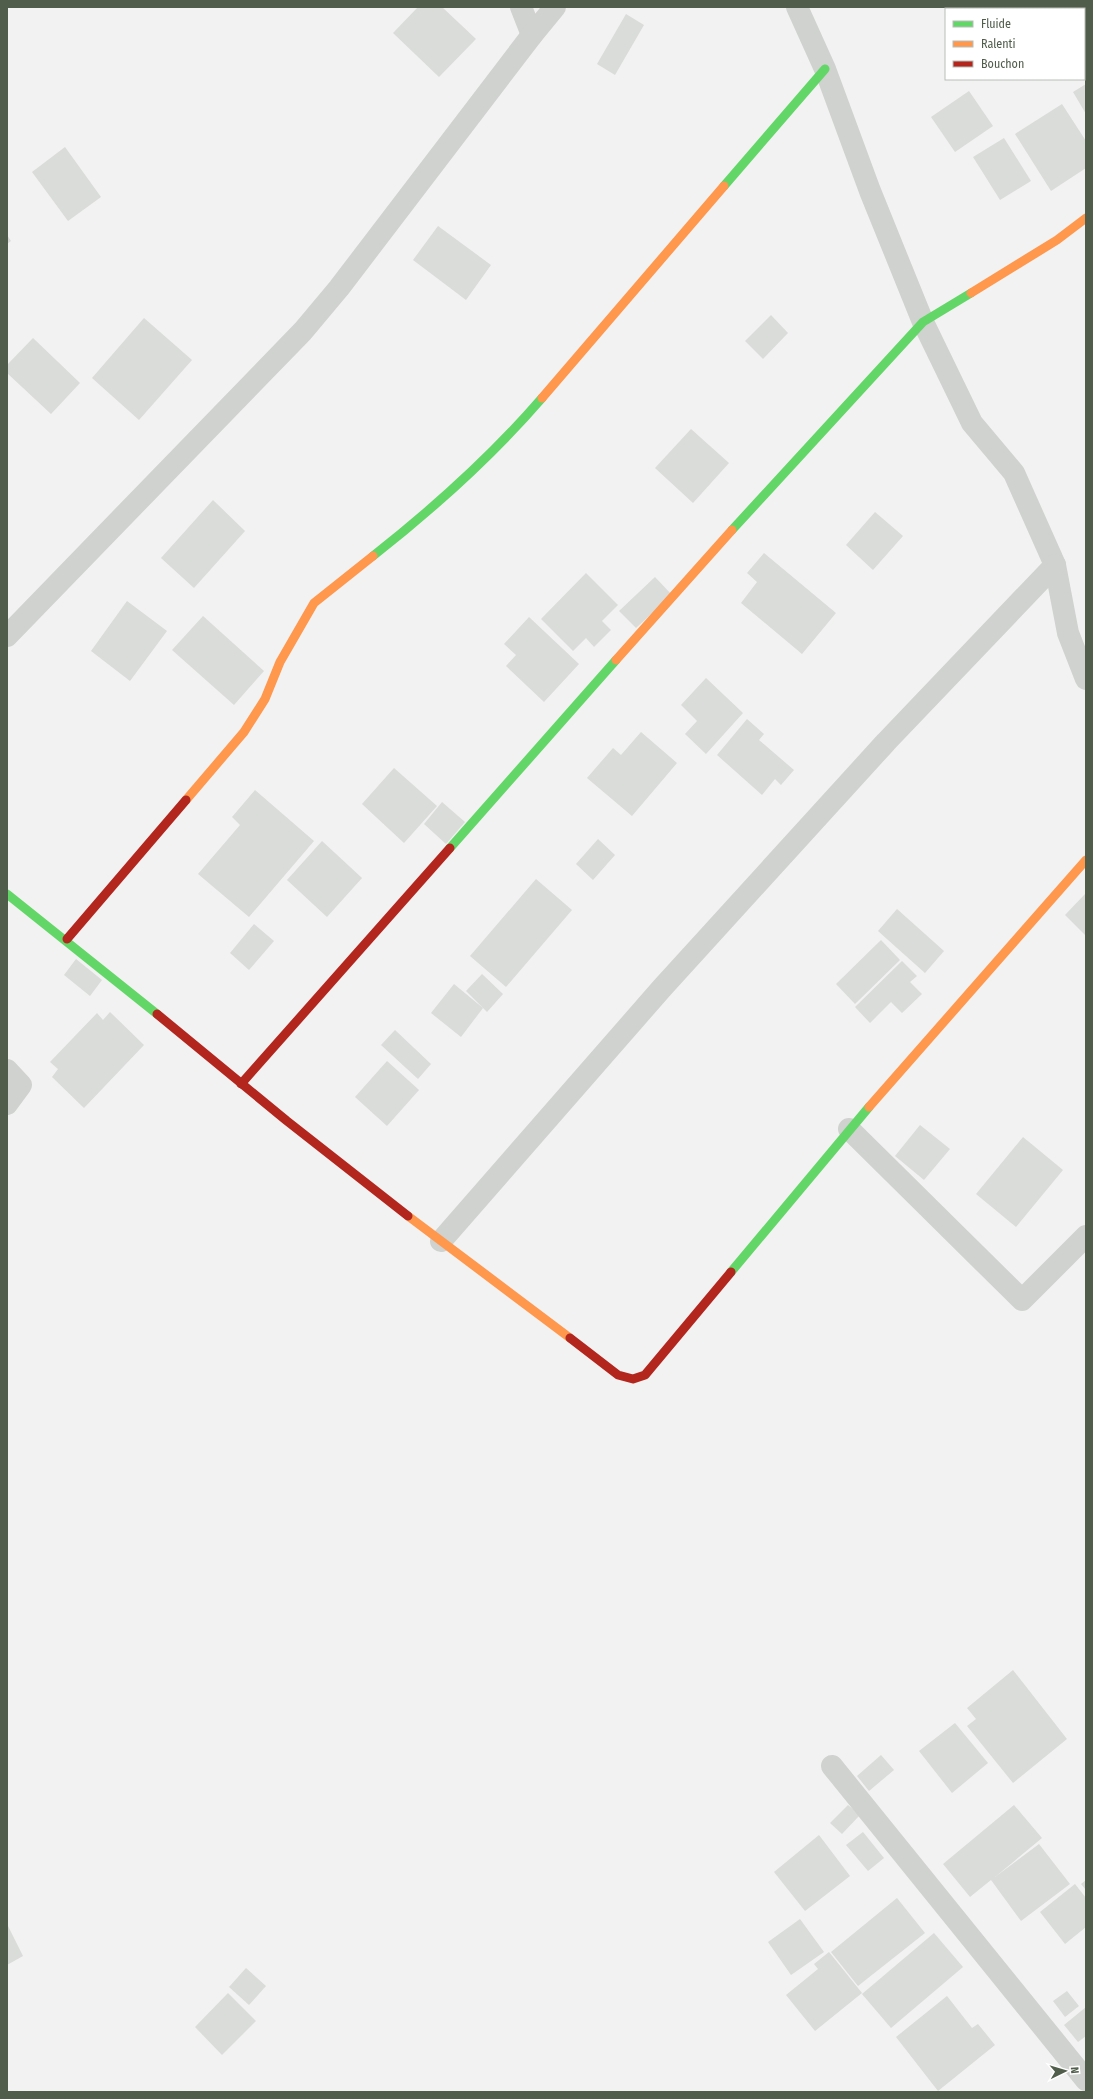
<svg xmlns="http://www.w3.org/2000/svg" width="1093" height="2099" font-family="'Fira Sans Condensed',sans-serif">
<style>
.building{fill:#dadcd9}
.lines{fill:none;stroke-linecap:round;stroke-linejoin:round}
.street{stroke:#cfd2ce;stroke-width:22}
.fast{stroke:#63d668;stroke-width:9}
.slow{stroke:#ff974d;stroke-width:9}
.jam{stroke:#b3261e;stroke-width:9}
</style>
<rect width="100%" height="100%" fill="#f2f2f2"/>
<g class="building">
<path d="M 418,7 L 442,7 L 476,39 L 439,77 L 393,33 Z"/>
<path d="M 949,7 L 1016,7 L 1012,9 L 950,9 Z"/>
<path d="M 1028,7 L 1038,7 L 1040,9 L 1025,9 Z"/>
<path d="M 626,14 L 644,25 L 615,75 L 597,64 Z"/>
<path d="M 1086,84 L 1086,114 L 1073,92 Z"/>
<path d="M 969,91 L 993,126 L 955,152 L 931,117 Z"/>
<path d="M 1062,104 L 1086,141 L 1086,168 L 1051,191 L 1015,134 Z"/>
<path d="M 1004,138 L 1031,181 L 1000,200 L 973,157 Z"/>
<path d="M 65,147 L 101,197 L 68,221 L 32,172 Z"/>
<path d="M 438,226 L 491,265 L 466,300 L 413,260 Z"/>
<path d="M 7,235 L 11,241 L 7,244 Z"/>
<path d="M 771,315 L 788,333 L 763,359 L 745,341 Z"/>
<path d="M 144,318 L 192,360 L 139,420 L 92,378 Z"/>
<path d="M 33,338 L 80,383 L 51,414 L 7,373 L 7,365 Z"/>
<path d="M 691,429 L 729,463 L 693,503 L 655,468 Z"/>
<path d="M 213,500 L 245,531 L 194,588 L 161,558 Z"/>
<path d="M 875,512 L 903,536 L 873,570 L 846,545 Z"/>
<path d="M 764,553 L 836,613 L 802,654 L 741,603 L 757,582 L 747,573 Z"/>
<path d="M 586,573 L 618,605 L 602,621 L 611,630 L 594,647 L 586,638 L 573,651 L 541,619 Z"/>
<path d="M 655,577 L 672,595 L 636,628 L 619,611 Z"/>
<path d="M 127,601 L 167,631 L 130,681 L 91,651 Z"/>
<path d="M 203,616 L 264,671 L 234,705 L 172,650 Z"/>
<path d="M 529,617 L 579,664 L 544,702 L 506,666 L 516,655 L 504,644 Z"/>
<path d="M 706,678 L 743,713 L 706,754 L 685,734 L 697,721 L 681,705 Z"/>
<path d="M 747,719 L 764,734 L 759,740 L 794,770 L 781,785 L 775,779 L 762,795 L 717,755 Z"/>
<path d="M 641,732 L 677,763 L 632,816 L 587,778 L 613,748 L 621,755 Z"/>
<path d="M 394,768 L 437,806 L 404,843 L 362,804 Z"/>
<path d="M 255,790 L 314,841 L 249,917 L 198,874 L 240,825 L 232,817 Z"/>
<path d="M 442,802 L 465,822 L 446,844 L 424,824 Z"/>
<path d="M 598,839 L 615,855 L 593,880 L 576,864 Z"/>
<path d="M 322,841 L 362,878 L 327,917 L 287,880 Z"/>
<path d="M 536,879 L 572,910 L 506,987 L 470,956 Z"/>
<path d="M 1086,893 L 1086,936 L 1065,915 Z"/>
<path d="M 897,909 L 944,951 L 925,973 L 878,931 Z"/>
<path d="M 254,924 L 274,941 L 249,970 L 230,953 Z"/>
<path d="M 881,940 L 900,960 L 855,1004 L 836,984 Z"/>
<path d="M 76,959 L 102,980 L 90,996 L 64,975 Z"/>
<path d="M 902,961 L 917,976 L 910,982 L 922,994 L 902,1013 L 891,1002 L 870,1023 L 855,1007 Z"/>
<path d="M 482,974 L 503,994 L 487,1012 L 466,991 Z"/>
<path d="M 454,984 L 483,1008 L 461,1037 L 431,1013 Z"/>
<path d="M 110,1012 L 144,1045 L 84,1108 L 52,1077 L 58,1069 L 50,1062 L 97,1013 L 103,1020 Z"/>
<path d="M 395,1030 L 431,1064 L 418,1079 L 381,1045 Z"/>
<path d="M 387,1061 L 419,1090 L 387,1126 L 355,1097 Z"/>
<path d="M 920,1125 L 950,1149 L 924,1180 L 895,1156 Z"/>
<path d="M 1023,1137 L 1063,1170 L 1016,1227 L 976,1194 Z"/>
<path d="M 1013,1670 L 1067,1739 L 1013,1783 L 967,1726 L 976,1719 L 967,1708 Z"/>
<path d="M 955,1723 L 988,1763 L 952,1793 L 919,1751 Z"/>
<path d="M 881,1755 L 894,1770 L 869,1791 L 857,1776 Z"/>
<path d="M 848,1805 L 860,1815 L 842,1834 L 830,1823 Z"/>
<path d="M 1014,1805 L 1042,1838 L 995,1877 L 1039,1844 L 1070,1884 L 1021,1921 L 991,1880 L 970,1897 L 943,1864 Z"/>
<path d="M 863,1832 L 884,1858 L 868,1871 L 846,1845 Z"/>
<path d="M 819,1835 L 850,1876 L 805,1911 L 774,1872 Z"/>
<path d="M 1086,1880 L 1086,1890 L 1081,1884 Z"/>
<path d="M 1075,1884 L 1086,1898 L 1086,1927 L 1065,1944 L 1040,1912 Z"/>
<path d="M 897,1898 L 925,1933 L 858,1986 L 831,1952 Z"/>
<path d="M 800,1919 L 824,1952 L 791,1975 L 768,1942 Z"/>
<path d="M 7,1924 L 23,1956 L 7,1965 Z"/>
<path d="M 934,1933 L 963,1967 L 891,2028 L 862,1994 Z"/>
<path d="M 829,1952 L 862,1993 L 815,2031 L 786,1995 L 818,1969 L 814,1964 Z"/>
<path d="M 246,1968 L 266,1986 L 249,2005 L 229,1987 Z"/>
<path d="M 1067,1991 L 1079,2006 L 1065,2017 L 1053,2001 Z"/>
<path d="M 228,1993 L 256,2021 L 222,2055 L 195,2027 Z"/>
<path d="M 947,1996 L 972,2028 L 978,2024 L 995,2045 L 938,2091 L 896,2037 Z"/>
<path d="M 1086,2007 L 1086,2036 L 1078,2042 L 1064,2025 Z"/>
</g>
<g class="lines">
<g class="street">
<path d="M 521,7 L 532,35"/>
<path d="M 797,7 L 825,69 L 870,191 L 923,322 L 972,423 L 1014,473 L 1055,565 L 1068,633 L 1086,679"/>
<path d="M 1084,7 L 1086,11"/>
<path d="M 7,636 L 303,331 L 339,288 L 532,35 L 555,7"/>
<path d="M 7,1070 L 21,1085 L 7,1104"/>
<path d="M 849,1129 L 1022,1300 L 1086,1236"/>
<path d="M 441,1241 L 662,988 L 886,742 L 1055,565"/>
<path d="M 832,1766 L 1086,2080"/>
</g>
<g class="fast">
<path d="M 724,186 L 825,69"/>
<path d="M 732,530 L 923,322 L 971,293"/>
<path d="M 373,556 C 434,508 491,457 542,398"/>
<path d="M 450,848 L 616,660"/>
<path d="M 7,894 L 157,1014"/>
<path d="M 731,1272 L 869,1107"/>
</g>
<g class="slow">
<path d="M 971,293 L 1057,240 L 1086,218"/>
<path d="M 542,398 L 724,186"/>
<path d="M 616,660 L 732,530"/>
<path d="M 186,800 L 244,732 L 265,699 L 280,662 L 314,603 L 373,556"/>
<path d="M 869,1107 L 1086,860"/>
<path d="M 408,1216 L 570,1338"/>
</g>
<g class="jam">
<path d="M 67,939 L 186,800"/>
<path d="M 157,1014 L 287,1121 L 408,1216"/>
<path d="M 241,1084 L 450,848"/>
<path d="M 570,1338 L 618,1375 L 633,1379 L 645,1375 L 731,1272"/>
</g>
</g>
<rect width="1093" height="2099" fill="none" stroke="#505d4a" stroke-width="16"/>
<rect x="945" y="8" width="140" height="72" fill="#ffffff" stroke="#b9beb7"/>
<rect x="953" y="21" width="20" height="6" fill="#63d668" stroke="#b9beb7"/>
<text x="981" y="28" font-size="12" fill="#505d4a">Fluide</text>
<rect x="953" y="41" width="20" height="6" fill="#ff974d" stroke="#b9beb7"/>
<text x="981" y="48" font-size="12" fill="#505d4a">Ralenti</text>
<rect x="953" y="61" width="20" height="6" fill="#b3261e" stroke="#b9beb7"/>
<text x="981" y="68" font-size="12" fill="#505d4a">Bouchon</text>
<g transform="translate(1065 2071) rotate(85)" stroke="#ffffff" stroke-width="3" paint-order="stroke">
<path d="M0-3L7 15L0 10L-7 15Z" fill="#505d4a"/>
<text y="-6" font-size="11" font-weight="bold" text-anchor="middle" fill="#505d4a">N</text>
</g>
</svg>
